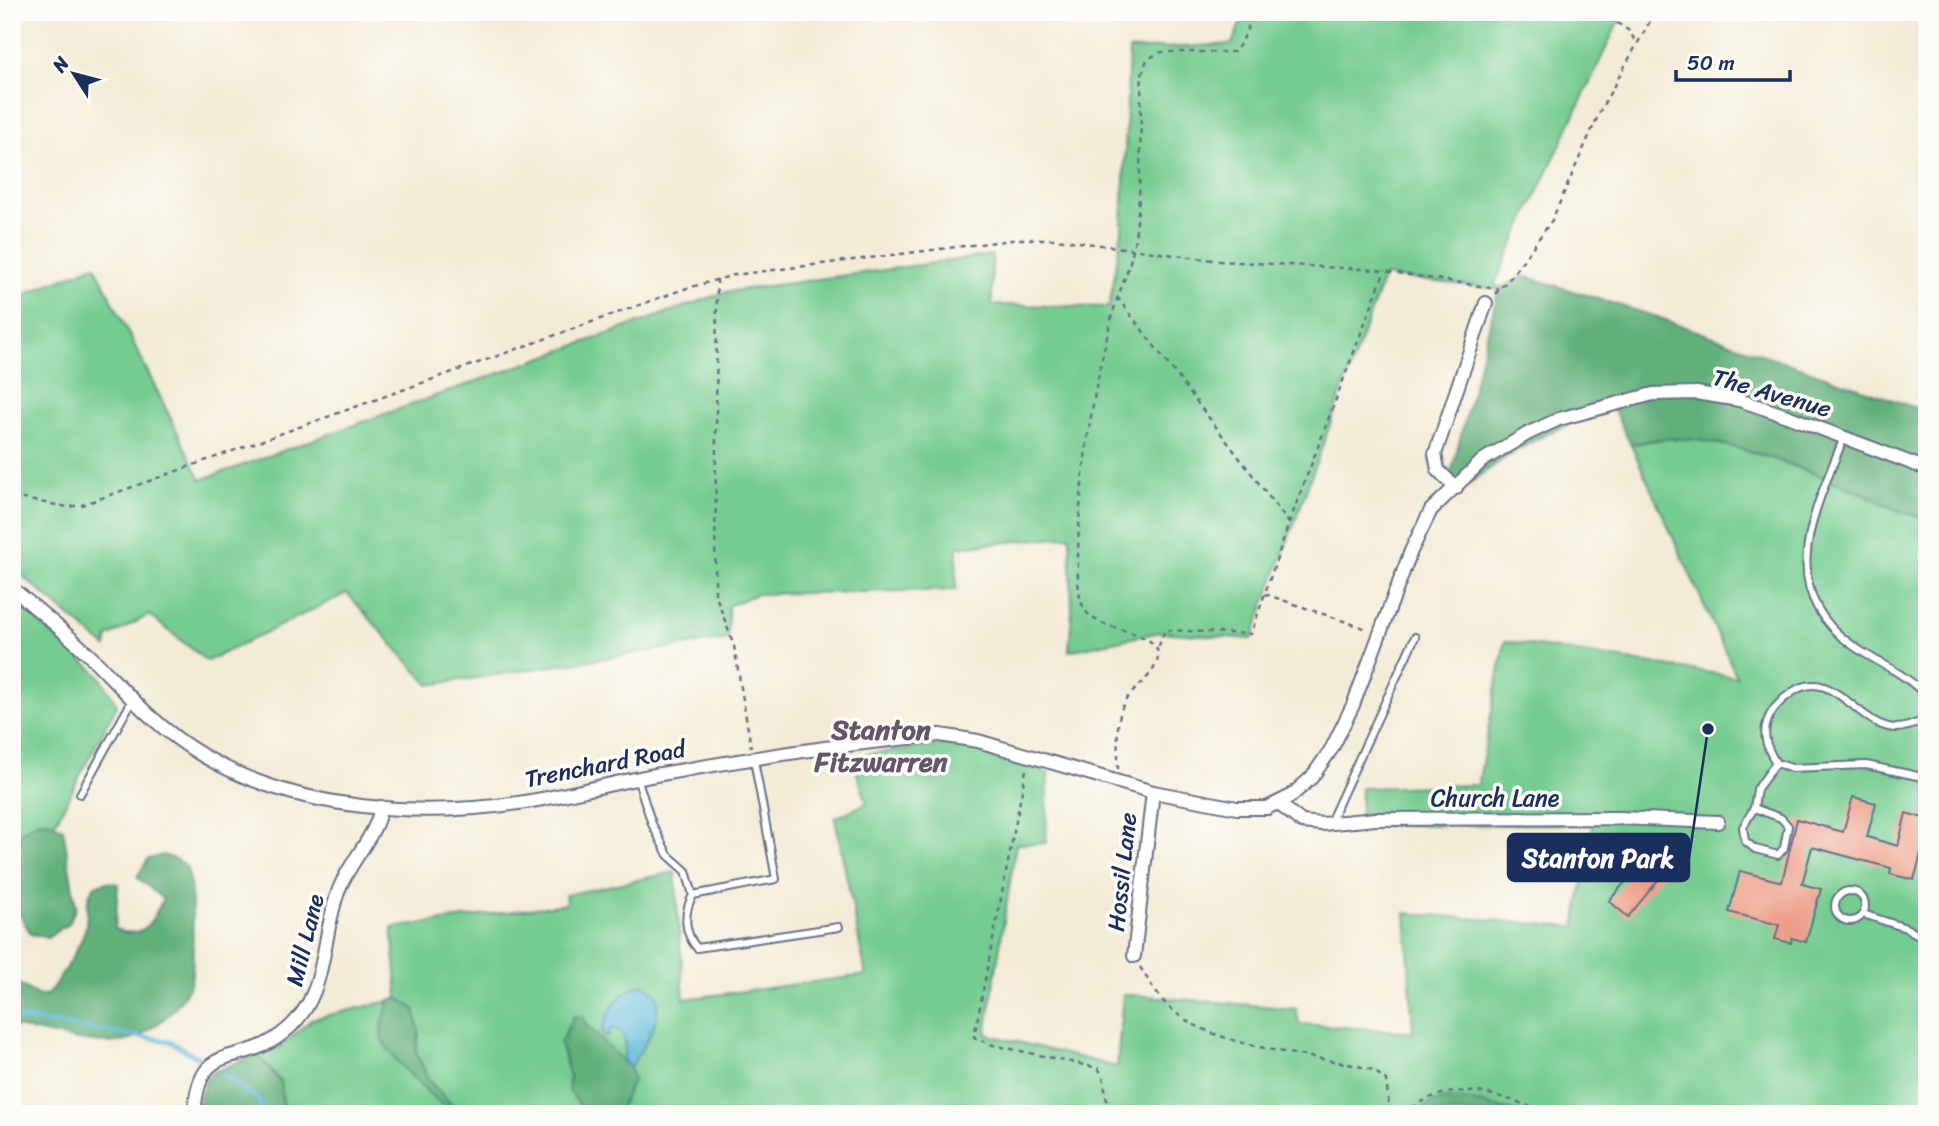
<svg xmlns="http://www.w3.org/2000/svg" width="1939" height="1126" font-family="Sriracha,sans-serif">
<style>
.green{fill:#75cc90;stroke:#487e77;stroke-width:2}
.forest{fill:#60b07a;stroke:#3e706c;stroke-width:2}
.water{fill:#5bb8d9;stroke:#3b749c;stroke-width:2}
.lines{fill:none;stroke-linecap:round;stroke-linejoin:round}
.stream{stroke:#5bb8d9;stroke-width:4.5}
.building{fill:#ed9c87}
.lane-casing{stroke:#677188;stroke-width:10}
.street-casing{stroke:#677188;stroke-width:16}
.path{stroke:#677188;stroke-width:2.5;stroke-dasharray:5 5;stroke-linecap:butt}
.lane{stroke:#fff;stroke-width:6}
.street{stroke:#fff;stroke-width:12}
.labels{text-anchor:middle;stroke-width:7;stroke-linejoin:round;paint-order:stroke}
.street-label{font-size:24px;fill:#1b2f5e;stroke:#fdfcf7}
.quarter-label{font-size:28px;font-weight:bold;fill:#64556c;stroke:#fdfcf7}
.leader{fill:none;stroke:#1b2f5e;stroke-width:2.5}
.callout-dot{fill:#1b2f5e;stroke:#fdfcf7;stroke-width:2.5}
.callout{fill:#1b2f5e;stroke:#1b2f5e;stroke-width:2.5}
.callout-label{font-size:26px;text-anchor:middle;font-weight:bold;fill:#fff}
</style>
<rect width="100%" height="100%" fill="#fdfcf7"/>
<filter id="ink" filterUnits="userSpaceOnUse"><feTurbulence type="fractalNoise" baseFrequency=".0143" numOctaves="2"/><feDisplacementMap in="SourceGraphic" scale="14" xChannelSelector="R" yChannelSelector="G"/><feConvolveMatrix kernelMatrix="1 2 1 2 8 2 1 2 1" color-interpolation-filters="sRGB"/></filter>
<filter id="wash" filterUnits="userSpaceOnUse"><feTurbulence type="fractalNoise" baseFrequency=".00686" numOctaves="4" result="noise"/><feDisplacementMap in="SourceGraphic" scale="28" xChannelSelector="R" yChannelSelector="G"/><feGaussianBlur stdDeviation="1.57" result="paint"/><feColorMatrix in="noise" values="0 0 0 0 0 0 0 0 0 0 0 0 0 0 0 0 0 1.4 0 .05"/><feComposite in="paint" operator="in"/></filter>
<g filter="url(#wash)">
<rect width="100%" height="100%" fill="#f3ebd6"/>
<g class="green">
<path d="M 1245,12 L 1623,12 L 1495,283 L 1499,289 L 1384,276 L 1252,639 L 1160,632 L 1069,651 L 1072,612 L 1070,536 L 957,547 L 956,590 L 756,594 L 728,606 L 728,639 L 429,685 L 347,593 L 207,661 L 149,615 L 108,637 L 106,647 L 12,567 L 12,300 L 95,265 L 201,480 L 725,292 L 992,255 L 992,305 L 1109,307 L 1122,230 L 1129,50 L 1232,44 Z"/>
<path d="M 1671,437 C 1734,441 1798,467 1857,491 C 1885,502 1895,514 1927,517 L 1927,1114 L 460,1114 L 428,1080 L 416,1052 L 419,1032 L 405,1002 L 398,998 L 392,928 L 566,904 L 565,895 L 675,872 L 684,999 L 866,975 L 835,818 L 867,803 L 851,756 L 941,745 L 973,747 L 1048,773 L 1046,843 L 1016,844 L 986,1034 L 1117,1067 L 1123,994 L 1296,1009 L 1299,1024 L 1413,1032 L 1406,913 L 1575,927 L 1593,824 L 1360,825 L 1361,788 L 1478,785 L 1505,641 L 1737,677 L 1631,445 Z"/>
<path d="M 12,599 L 100,676 L 117,705 L 55,823 C 40,819 21,831 12,843 Z"/>
<path d="M 389,1001 L 381,1034 L 388,1049 L 452,1114 L 284,1114 L 281,1083 L 257,1054 L 281,1046 L 312,1019 Z"/>
</g>
<g class="forest">
<path d="M 1524,276 L 1657,317 L 1927,412 L 1927,517 C 1895,514 1885,502 1858,491 C 1796,465 1695,423 1631,445 L 1613,408 C 1550,428 1513,449 1461,490 L 1450,477 L 1499,289 Z"/>
<path d="M 49,821 L 63,829 L 76,907 L 69,923 L 48,937 L 31,934 L 12,901 L 12,843 L 21,832 L 36,822 Z"/>
<path d="M 163,855 C 171,858 181,860 186,867 C 193,879 195,970 190,984 C 180,1008 153,1032 128,1040 C 97,1049 44,1032 12,1026 L 12,980 L 39,996 L 48,994 C 58,981 81,945 85,930 C 89,914 84,901 94,886 L 107,882 L 118,884 L 115,929 C 144,941 152,922 163,899 L 137,877 L 148,859 Z"/>
<path d="M 398,998 L 415,1009 L 419,1032 L 416,1052 L 420,1061 L 428,1080 L 460,1114 L 452,1114 C 437,1100 381,1052 381,1033 C 382,1022 387,1010 389,1001 Z"/>
<path d="M 574,1016 L 583,1017 L 586,1025 L 630,1068 L 633,1081 L 617,1114 L 586,1114 L 568,1089 L 570,1077 L 560,1043 Z"/>
<path d="M 257,1054 L 281,1083 L 284,1114 L 193,1114 L 209,1074 Z"/>
<path d="M 1449,1099 L 1466,1100 L 1526,1114 L 1413,1114 L 1434,1102 Z"/>
</g>
<path class="water" d="M 644,984 L 657,995 C 661,1027 645,1041 630,1068 L 623,1060 C 626,1047 629,1031 612,1028 L 607,1037 L 602,1033 C 605,1013 623,987 644,984 Z"/>
<g class="lines">
<g class="stream">
<path d="M 12,1017 L 169,1041 L 199,1058"/>
<path d="M 220,1073 L 256,1098 L 265,1114"/>
</g>
</g>
<g id="blocks">
<g class="building">
<path d="M 1853,797 L 1876,803 L 1867,837 L 1898,846 L 1906,813 L 1927,819 L 1927,831 L 1914,880 L 1890,874 L 1891,868 L 1812,847 L 1802,884 L 1821,889 L 1806,942 L 1792,938 L 1791,943 L 1775,939 L 1779,925 L 1729,912 L 1740,871 L 1782,882 L 1797,819 L 1843,832 Z"/>
<path d="M 1640,845 L 1668,868 L 1628,917 L 1609,901 L 1635,870 L 1626,862 Z"/>
</g>
</g>
</g>
<g filter="url(#ink)">
<use href="#blocks" fill-opacity="0" stroke="#677188" stroke-width="2"/>
<g class="lines">
<defs>
<g id="lane">
<path d="M 1844,437 C 1816,509 1772,589 1852,645 C 1878,664 1905,672 1927,697"/>
<path d="M 1927,719 C 1918,723 1906,728 1896,728 C 1857,727 1833,663 1791,693 C 1781,700 1771,710 1767,722 C 1762,737 1768,750 1776,763 L 1792,768 L 1866,765 L 1927,778"/>
<path d="M 637,778 L 652,824 L 668,855 L 686,871 L 693,895 L 776,879 L 754,760"/>
<path d="M 80,794 L 132,701"/>
<path d="M 1754,808 L 1781,818 L 1788,826 L 1784,848 L 1778,855 L 1755,849 L 1745,841 L 1743,827 L 1754,808 L 1757,789 L 1776,763"/>
<path d="M 1330,822 L 1415,637"/>
<circle cx="1850" cy="906" r="15"/>
<path d="M 693,895 C 683,913 684,933 697,948 L 839,927"/>
<path d="M 1863,914 L 1906,928 L 1927,940"/>
</g>
<g id="street">
<path d="M 1456,488 L 1438,470 L 1435,454 L 1486,303"/>
<path d="M 12,588 C 41,613 72,637 99,665 C 132,699 161,731 202,755 C 299,813 429,819 537,800 C 581,792 624,780 667,773 C 757,757 849,743 940,735 L 978,741 L 1153,792 L 1237,808 L 1267,808 L 1291,796 L 1312,777 L 1332,748 L 1353,705 L 1411,551 L 1431,510 L 1483,460 L 1529,433 L 1559,419 L 1653,394 L 1696,393 L 1739,400 L 1790,417 L 1927,469"/>
<path d="M 1279,804 L 1302,822 L 1322,824 L 1376,819 L 1619,818 L 1718,822"/>
<path d="M 1134,956 L 1153,792"/>
<path d="M 194,1114 C 200,1036 237,1070 283,1033 C 331,996 319,938 340,887 C 351,860 376,836 381,807"/>
</g>
</defs>
<use href="#lane" class="lane-casing"/>
<use href="#street" class="street-casing"/>
<g class="path">
<path d="M 1600,12 L 1628,30 L 1637,43"/>
<path d="M 717,279 L 715,593 L 734,646 L 751,747"/>
<path d="M 1495,294 L 1511,277 L 1552,220 L 1601,109 L 1655,12"/>
<path d="M 1117,297 L 1289,523 L 1251,634 L 1165,630 L 1157,651"/>
<path d="M 12,497 L 68,507 L 82,505 L 684,289 L 734,275 L 1020,239 L 1056,239 L 1220,261 L 1378,270 L 1499,289"/>
<path d="M 1289,523 L 1385,270"/>
<path d="M 1265,594 L 1367,629"/>
<path d="M 1118,769 C 1119,745 1113,717 1128,697 C 1138,685 1159,671 1158,654 C 1156,630 1101,631 1087,613 C 1076,599 1078,574 1078,556 C 1079,478 1092,396 1111,320 C 1117,294 1130,270 1134,244 C 1143,189 1139,130 1142,74 L 1147,59 L 1161,52 L 1234,52 L 1242,42 L 1254,12"/>
<path d="M 1026,770 L 974,1037 L 989,1044 L 1098,1068 L 1103,1076 L 1109,1114"/>
<path d="M 1140,967 C 1148,979 1155,993 1165,1003 C 1208,1050 1313,1053 1373,1070 L 1386,1080 L 1390,1114"/>
<path d="M 1404,1114 C 1449,1076 1498,1093 1548,1114"/>
</g>
<use href="#lane" class="lane"/>
<use href="#street" class="street"/>
</g>
</g>
<g class="labels">
<g class="street-label">
<text transform="translate(1772 393) rotate(16)" y="8">The Avenue</text>
<text transform="translate(605 764) rotate(-11)" y="8">Trenchard Road</text>
<text x="1495" y="806">Church Lane</text>
<text transform="translate(1122 872) rotate(-84)" y="8">Hossil Lane</text>
<text transform="translate(305 940) rotate(-76)" y="8">Mill Lane</text>
</g>
<g class="quarter-label">
<text x="881" y="739">Stanton<tspan x="881" dy="32">Fitzwarren</tspan></text>
</g>
</g>
<path class="leader" d="M1708 729L1689 858"/>
<circle class="callout-dot" cx="1708" cy="729" r="7"/>
<rect class="callout" x="1508" y="834" width="181" height="47" rx="7"/>
<g class="callout-label">
<text x="1598" y="867">Stanton Park</text>
</g>
<rect width="1939" height="1126" fill="none" stroke="#fdfcf7" stroke-width="42"/>
<g transform="translate(74 74) rotate(306)" stroke="#fdfcf7" stroke-width="5" paint-order="stroke">
<path d="M0-5L12 26L0 18L-12 26Z" fill="#1b2f5e"/>
<text y="-10" font-size="19" font-weight="bold" text-anchor="middle" fill="#1b2f5e">N</text>
</g>
<path d="M1676 70v10h114v-10" fill="none" stroke="#1b2f5e" stroke-width="3.5"/>
<text x="1687" y="70" font-size="21" fill="#1b2f5e" stroke="#fdfcf7" stroke-width="5" paint-order="stroke">50 m</text>
</svg>
